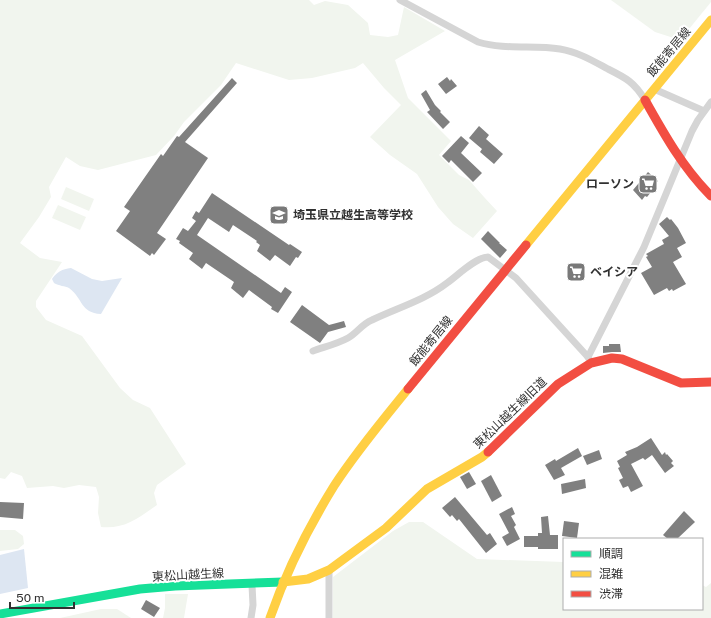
<svg xmlns="http://www.w3.org/2000/svg" width="711" height="618" font-family="'Public Sans','Noto Sans JP',sans-serif">
<style>
.green{fill:#f1f5ee}
.water{fill:#dde6f2}
.building{fill:#808080}
.lines{fill:none;stroke-linecap:round;stroke-linejoin:round}
.street{stroke:#d5d5d5;stroke-width:7}
.fast{stroke:#16e098;stroke-width:9}
.slow{stroke:#ffcf43;stroke-width:9}
.jam{stroke:#f24e42;stroke-width:9}
.labels{text-anchor:middle;stroke-width:4;stroke-linejoin:round;paint-order:stroke}
.street-label{font-size:12px;fill:#313131;stroke:#fff}
.poi-label{font-size:12px;font-weight:bold;fill:#313131;stroke:#fff;text-anchor:start}
</style>
<rect width="100%" height="100%" fill="#fff"/>
<g class="green">
<path d="M 0,0 L 309,0 L 314,5 L 325,1 L 348,5 L 368,23 L 370,35 L 388,37 L 398,35 L 404,7 L 445,31 L 395,60 L 408,98 L 451,141 L 439,155 L 459,175 L 469,180 L 484,197 L 497,211 L 473,238 L 453,224 L 438,207 L 417,174 L 390,155 L 370,137 L 401,105 L 384,88 L 363,63 L 355,68 L 312,78 L 289,80 L 236,63 L 221,85 L 184,122 L 174,136 L 156,155 L 98,170 L 80,166 L 66,157 L 49,187 L 51,197 L 39,217 L 20,243 L 40,258 L 62,262 L 36,301 L 36,307 L 46,320 L 82,336 L 120,388 L 133,400 L 150,408 L 186,464 L 157,485 L 154,493 L 157,505 C 137,519 125,529 101,527 L 98,513 L 99,497 L 96,487 L 79,485 L 64,488 L 53,486 L 27,488 L 22,476 L 11,472 L 5,479 L 0,478 Z"/>
<path d="M 611,0 L 711,0 L 711,2 L 680,40 L 655,32 Z"/>
<path d="M 66,187 L 94,199 L 89,211 L 61,199 Z"/>
<path d="M 58,205 L 86,217 L 80,230 L 52,218 Z"/>
<path d="M 409,522 L 423,522 L 477,559 L 564,562 L 564,609 L 702,609 L 702,585 L 706,587 L 711,583 L 711,618 L 333,618 L 333,577 L 393,531 Z"/>
<path d="M 0,530 L 15,530 L 23,536 L 24,544 L 18,549 L 0,551 Z"/>
<path d="M 165,594 L 188,594 L 184,618 L 163,618 L 165,608 Z"/>
<path d="M 101,609 L 117,609 L 131,618 L 60,618 Z"/>
</g>
<g class="water">
<path d="M 71,268 L 92,279 L 102,281 L 122,278 L 101,314 C 80,313 83,298 69,288 C 65,286 59,286 54,283 L 52,279 C 57,272 62,269 71,268 Z"/>
<path d="M 24,549 L 28,588 L 0,594 L 0,555 Z"/>
</g>
<g class="building">
<path d="M 447,77 L 450,81 L 451,79 L 457,86 L 446,94 L 438,84 Z"/>
<path d="M 232,78 L 237,83 L 185,142 L 208,158 L 157,233 L 166,239 L 154,255 L 152,253 L 150,256 L 116,231 L 130,211 L 124,207 L 161,154 L 163,156 L 177,136 L 179,137 Z"/>
<path d="M 426,90 L 435,105 L 441,111 L 440,112 L 450,122 L 443,129 L 427,112 L 430,110 L 421,94 Z"/>
<path d="M 479,126 L 489,135 L 486,139 L 503,154 L 494,164 L 480,152 L 482,149 L 469,138 Z"/>
<path d="M 461,136 L 469,143 L 461,153 L 482,173 L 473,182 L 451,160 L 449,163 L 442,156 Z"/>
<path d="M 648,172 L 658,181 L 654,185 L 656,186 L 647,197 L 645,196 L 642,200 L 633,190 Z"/>
<path d="M 212,193 L 289,245 L 290,244 L 302,252 L 298,258 L 296,257 L 290,266 L 275,255 L 270,261 L 257,251 L 260,245 L 256,242 L 257,241 L 233,225 L 229,232 L 208,218 L 197,235 L 281,293 L 285,287 L 292,292 L 278,313 L 271,309 L 272,307 L 249,290 L 243,298 L 231,288 L 234,282 L 206,263 L 202,269 L 189,259 L 193,253 L 179,243 L 180,241 L 176,239 L 183,228 L 188,231 L 196,221 L 192,218 L 196,211 L 199,213 Z"/>
<path d="M 667,217 L 670,220 L 671,219 L 678,228 L 686,243 L 677,248 L 682,257 L 673,262 L 686,284 L 673,291 L 672,289 L 669,291 L 667,288 L 654,295 L 641,273 L 652,267 L 646,257 L 648,256 L 646,254 L 662,245 L 664,244 L 662,240 L 669,236 L 659,224 Z"/>
<path d="M 488,231 L 500,243 L 499,243 L 507,250 L 500,258 L 481,239 Z"/>
<path d="M 302,305 L 329,325 L 344,321 L 346,327 L 328,332 L 320,343 L 290,322 Z"/>
<path d="M 609,344 L 620,344 L 621,352 L 612,352 L 603,353 L 603,346 L 609,346 Z"/>
<path d="M 651,438 L 662,455 L 665,452 L 666,455 L 667,454 L 673,461 L 671,463 L 674,466 L 665,473 L 652,455 L 645,460 L 643,458 L 631,464 L 643,486 L 631,492 L 628,486 L 623,488 L 619,480 L 623,478 L 618,468 L 620,467 L 617,461 L 627,455 L 625,452 L 637,447 Z"/>
<path d="M 578,448 L 582,456 L 561,468 L 565,475 L 554,480 L 545,465 L 555,459 L 556,461 Z"/>
<path d="M 599,450 L 602,459 L 587,465 L 583,456 Z"/>
<path d="M 469,472 L 476,484 L 467,489 L 460,477 Z"/>
<path d="M 491,475 L 502,496 L 492,502 L 481,481 Z"/>
<path d="M 585,479 L 586,488 L 562,494 L 561,484 Z"/>
<path d="M 455,497 L 487,535 L 490,533 L 497,544 L 486,553 L 459,519 L 457,521 L 452,515 L 450,517 L 442,508 Z"/>
<path d="M 0,502 L 24,503 L 23,519 L 0,517 Z"/>
<path d="M 512,507 L 515,514 L 511,516 L 516,525 L 514,527 L 520,539 L 507,546 L 502,537 L 509,533 L 499,514 Z"/>
<path d="M 684,511 L 695,522 L 677,539 L 668,539 L 663,535 Z"/>
<path d="M 548,516 L 550,535 L 558,535 L 558,549 L 538,549 L 538,547 L 524,547 L 524,536 L 538,536 L 538,533 L 542,533 L 541,517 Z"/>
<path d="M 564,521 L 579,523 L 577,538 L 562,536 Z"/>
<path d="M 146,600 L 160,608 L 154,617 L 141,609 Z"/>
</g>
<g class="lines">
<g class="street">
<path d="M 400,0 L 478,42 C 505,50 533,45 560,49 C 578,52 593,61 608,69 C 626,78 634,82 645,100"/>
<path d="M 654,89 L 704,111"/>
<path d="M 313,351 C 324,347 337,344 348,338 C 357,333 362,324 372,320 C 397,308 425,300 447,283 C 457,276 476,257 488,257 L 516,278 L 588,357 L 591,363"/>
<path d="M 588,357 L 644,247 L 692,131 L 698,120 L 711,102"/>
<path d="M 329,570 L 329,618"/>
<path d="M 251,618 L 253,605 L 252,585"/>
</g>
<path class="fast" d="M 0,614 L 140,589 L 175,586 L 283,582"/>
<g class="slow">
<path d="M 526,245 L 711,20"/>
<path d="M 283,582 L 308,579 L 329,570 L 386,528 L 427,489 L 482,457 L 488,452"/>
<path d="M 270,618 C 286,572 308,528 334,486 C 356,452 382,421 408,389"/>
</g>
<g class="jam">
<path d="M 645,100 C 664,134 683,168 711,196"/>
<path d="M 408,389 L 526,245"/>
<path d="M 488,452 L 558,384 L 591,363 L 612,358 L 622,359 L 681,383 L 711,382"/>
</g>
</g>
<defs>
<symbol id="supermarket-square" viewBox="-11 -11 22 22"><rect x="-9" y="-9" width="18" height="18" rx="4" fill="#797979" stroke="#fff"/><path d="M-6-5.5h2.5l.6 2H6L4.5 2H-2.5L-4.4-4H-6ZM-1.5 3.2a1.3 1.3 0 1 0 .1 0ZM3 3.2a1.3 1.3 0 1 0 .1 0Z" fill="#fff"/></symbol>
<symbol id="school-square" viewBox="-11 -11 22 22"><rect x="-9" y="-9" width="18" height="18" rx="4" fill="#797979" stroke="#fff"/><path d="M0-5L7-2L0 1L-7-2ZM-4 1L0 2.5L4 1V4Q0 6-4 4Z" fill="#fff"/></symbol>
</defs>
<g fill-rule="evenodd">
<use href="#supermarket-square" x="637" y="173" width="22" height="22"/>
<use href="#school-square" x="268" y="204" width="22" height="22"/>
<use href="#supermarket-square" x="565" y="261" width="22" height="22"/>
</g>
<g class="labels">
<g class="street-label">
<text transform="translate(669 52) rotate(-50)" y="4">飯能寄居線</text>
<text transform="translate(431 341) rotate(-51)" y="4">飯能寄居線</text>
<text transform="translate(510 413) rotate(-44)" y="4">東松山越生線旧道</text>
<text transform="translate(188 575) rotate(-3)" y="4">東松山越生線</text>
</g>
<g class="poi-label">
<text x="634" y="188" text-anchor="end">ローソン</text>
<text x="293" y="219">埼玉県立越生高等学校</text>
<text x="590" y="276">ベイシア</text>
</g>
</g>
<rect x="563" y="538" width="140" height="72" fill="#ffffff" stroke="#adadad"/>
<rect x="571" y="551" width="20" height="6" fill="#16e098" stroke="#adadad"/>
<text x="599" y="558" font-size="12" fill="#313131">順調</text>
<rect x="571" y="571" width="20" height="6" fill="#ffcf43" stroke="#adadad"/>
<text x="599" y="578" font-size="12" fill="#313131">混雑</text>
<rect x="571" y="591" width="20" height="6" fill="#f24e42" stroke="#adadad"/>
<text x="599" y="598" font-size="12" fill="#313131">渋滞</text>
<path d="M10 602v6h64v-6" fill="none" stroke="#313131" stroke-width="2"/>
<text x="16" y="602" font-size="12" fill="#313131" stroke="#ffffff" stroke-width="3" paint-order="stroke">50 m</text>
</svg>
